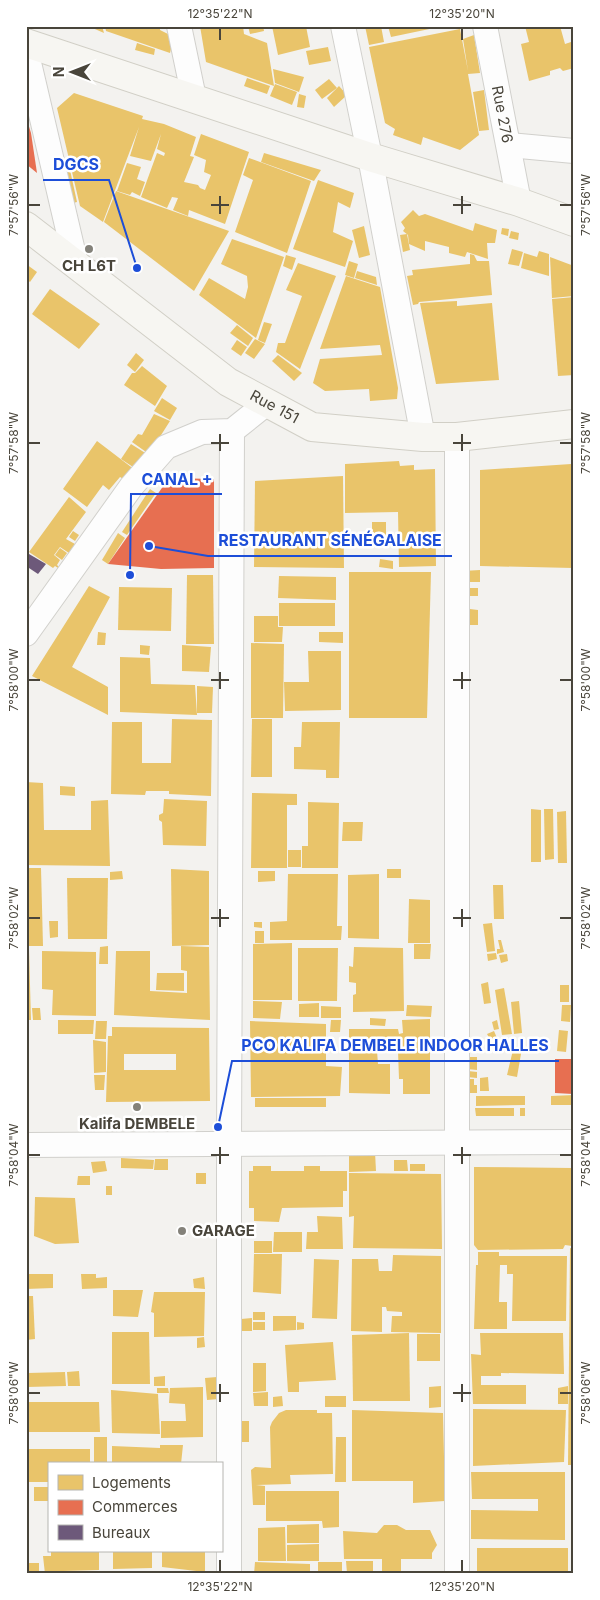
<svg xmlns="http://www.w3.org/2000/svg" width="600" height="1600" font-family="Inter,sans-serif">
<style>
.homes{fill:#e9c46a;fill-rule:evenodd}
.shops{fill:#e76f51}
.offices{fill:#6d597a}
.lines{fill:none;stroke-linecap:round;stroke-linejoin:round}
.minor-casing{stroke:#d1d0cc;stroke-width:26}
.secondary-casing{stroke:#d1cfc6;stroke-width:30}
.minor{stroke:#fdfdfd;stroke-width:24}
.secondary{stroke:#f7f6f2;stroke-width:28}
.ticks{fill:none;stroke:#49453b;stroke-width:2}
.poi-dot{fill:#84827a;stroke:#fff;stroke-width:2}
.labels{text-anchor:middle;stroke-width:5;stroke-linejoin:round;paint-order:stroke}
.street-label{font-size:15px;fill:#49453b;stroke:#fff}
.poi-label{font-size:15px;font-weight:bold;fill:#49453b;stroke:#fff}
.leader{fill:none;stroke:#1d4ed8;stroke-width:2}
.callout-dot{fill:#1d4ed8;stroke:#fff;stroke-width:2}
.callout-label{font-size:16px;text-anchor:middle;font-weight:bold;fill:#1d4ed8;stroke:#fff;stroke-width:5;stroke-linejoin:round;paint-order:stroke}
.neatline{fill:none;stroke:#49453b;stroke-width:2}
.ticks-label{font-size:12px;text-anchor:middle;fill:#49453b}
</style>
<rect width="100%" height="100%" fill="#f3f2ef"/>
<g class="homes">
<path d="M 88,26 L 102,26 L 104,33 Z"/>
<path d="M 105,26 L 160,26 L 160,30 L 174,37 L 170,53 L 106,31 Z"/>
<path d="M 200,26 L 243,26 L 244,34 L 267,43 L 274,86 L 206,62 Z"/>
<path d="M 248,26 L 263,26 L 264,31 L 250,34 Z"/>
<path d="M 272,26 L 306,26 L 310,47 L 278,55 Z"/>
<path d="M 365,26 L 381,26 L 384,42 L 369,45 Z"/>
<path d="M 388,26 L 439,26 L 439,27 L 391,37 Z"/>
<path d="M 525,26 L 560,26 L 565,44 L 574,41 L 574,68 L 563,71 L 560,68 L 550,71 L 550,75 L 529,81 L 521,44 L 529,42 Z"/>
<path d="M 460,29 L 468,71 L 463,39 L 474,35 L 480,73 L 468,74 L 479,135 L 460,150 L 423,137 L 421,145 L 393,135 L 395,129 L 385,123 L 369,47 Z"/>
<path d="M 137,43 L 155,49 L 154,55 L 135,50 Z"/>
<path d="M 328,47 L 331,61 L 309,65 L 306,51 Z"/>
<path d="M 273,69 L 304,77 L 299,92 L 275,83 Z"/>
<path d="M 247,78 L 270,86 L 267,94 L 244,86 Z"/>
<path d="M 329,79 L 337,88 L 322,99 L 315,90 Z"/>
<path d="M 275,84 L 297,92 L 292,105 L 270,96 Z"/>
<path d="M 339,86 L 347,95 L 334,107 L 327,98 Z"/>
<path d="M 484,90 L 489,130 L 479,131 L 473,92 Z"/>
<path d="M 74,93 L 143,116 L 142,119 L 164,124 L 196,137 L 190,156 L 194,157 L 184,182 L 198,185 L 200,188 L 205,190 L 211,175 L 204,172 L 206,160 L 194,155 L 201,134 L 249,152 L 225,224 L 189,210 L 188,216 L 173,210 L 178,198 L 172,197 L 167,208 L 141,197 L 157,153 L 164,156 L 165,153 L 157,149 L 161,134 L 151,161 L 130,156 L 139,127 L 103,222 L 80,206 L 57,108 Z"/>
<path d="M 299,94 L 306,96 L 304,108 L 297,107 Z"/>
<path d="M 264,153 L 321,170 L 314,181 L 261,162 Z"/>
<path d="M 249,158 L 311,181 L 287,253 L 235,232 L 253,180 L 243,175 Z"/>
<path d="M 127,163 L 141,167 L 137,179 L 145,182 L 140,196 L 132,192 L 130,195 L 117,191 Z"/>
<path d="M 70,170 L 77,202 L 69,204 L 60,173 Z"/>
<path d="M 318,180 L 354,193 L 350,208 L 338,202 L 333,232 L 353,241 L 345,267 L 293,249 Z"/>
<path d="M 116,191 L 229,231 L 194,291 L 104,222 Z"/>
<path d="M 413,210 L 419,216 L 425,214 L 473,231 L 475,223 L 497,230 L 495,243 L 487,243 L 488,259 L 467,252 L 465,257 L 449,253 L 449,247 L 425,241 L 425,251 L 409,244 L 408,235 L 403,231 L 405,228 L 401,222 Z"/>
<path d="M 364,226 L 370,255 L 359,258 L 352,230 Z"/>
<path d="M 502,228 L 509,229 L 508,236 L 501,234 Z"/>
<path d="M 511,231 L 519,233 L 518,240 L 509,238 Z"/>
<path d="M 407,234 L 410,250 L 403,252 L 400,235 Z"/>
<path d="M 232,239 L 284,257 L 256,338 L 199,295 L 209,278 L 245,299 L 248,287 L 247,276 L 221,264 Z"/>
<path d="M 512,249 L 523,252 L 519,266 L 508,264 Z"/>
<path d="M 539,251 L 549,254 L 549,276 L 521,268 L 524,253 L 537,257 Z"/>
<path d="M 470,254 L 474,255 L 477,261 L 489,261 L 492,295 L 419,302 L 418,304 L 413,305 L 407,276 L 413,275 L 412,270 L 470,264 Z"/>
<path d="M 286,255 L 296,258 L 292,270 L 283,266 Z"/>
<path d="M 550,257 L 574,266 L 574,296 L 552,298 Z"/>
<path d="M 349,261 L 358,264 L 354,278 L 345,275 Z"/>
<path d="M 298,263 L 336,276 L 300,369 L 276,352 L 278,343 L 285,343 L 302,296 L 286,290 Z"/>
<path d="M 26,264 L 37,272 L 30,282 L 26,279 Z"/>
<path d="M 357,271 L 376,277 L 377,285 L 355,278 Z"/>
<path d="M 346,276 L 380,287 L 398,388 L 397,399 L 370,401 L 369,389 L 325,391 L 313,383 L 320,359 L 382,355 L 380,345 L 320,349 Z"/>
<path d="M 50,289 L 100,324 L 79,349 L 32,314 Z"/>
<path d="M 574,297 L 574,375 L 558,376 L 552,299 Z"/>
<path d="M 457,301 L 457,306 L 492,303 L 499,380 L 436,384 L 420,303 Z"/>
<path d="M 264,322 L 272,324 L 265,343 L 258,340 Z"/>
<path d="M 237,325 L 253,338 L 248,346 L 230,333 Z"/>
<path d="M 255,339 L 265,344 L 254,359 L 245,353 Z"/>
<path d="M 237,340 L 247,347 L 241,356 L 231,349 Z"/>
<path d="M 136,353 L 144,360 L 135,372 L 127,365 Z"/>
<path d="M 278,355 L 302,373 L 294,381 L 272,361 Z"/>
<path d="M 142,366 L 167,386 L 155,406 L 124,385 L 132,373 L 135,373 Z"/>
<path d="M 162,398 L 177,408 L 170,420 L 154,411 Z"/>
<path d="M 154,414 L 170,421 L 149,454 L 132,442 L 138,434 L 142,435 Z"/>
<path d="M 97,441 L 135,470 L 127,481 L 120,477 L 109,490 L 103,485 L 87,507 L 63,489 Z"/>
<path d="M 131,444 L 150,456 L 136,469 L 121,459 Z"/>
<path d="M 399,461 L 400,466 L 414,465 L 414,470 L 435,469 L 436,566 L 399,567 L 398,512 L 345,513 L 345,464 Z"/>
<path d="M 571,464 L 573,568 L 480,566 L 480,470 Z"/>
<path d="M 343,476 L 344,568 L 254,567 L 255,481 Z"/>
<path d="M 150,489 L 156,493 L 127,535 L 122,532 Z"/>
<path d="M 69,497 L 86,512 L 66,539 L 75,544 L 69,553 L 60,547 L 54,555 L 60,560 L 57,565 L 59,567 L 58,568 L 55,566 L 53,568 L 29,552 Z"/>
<rect x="372" y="522" width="14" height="14"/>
<path d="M 73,531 L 79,535 L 75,541 L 69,537 Z"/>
<path d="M 118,533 L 125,538 L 108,564 L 102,560 Z"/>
<path d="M 60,548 L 67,553 L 62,560 L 55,555 Z"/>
<path d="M 380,559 L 393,561 L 393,569 L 379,567 Z"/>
<path d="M 480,570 L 480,582 L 463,582 L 463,571 Z"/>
<path d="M 349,572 L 431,572 L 427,718 L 349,718 Z"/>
<path d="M 187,575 L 213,575 L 214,644 L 186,644 Z"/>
<path d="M 279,576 L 336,577 L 336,600 L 278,598 Z"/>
<path d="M 89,586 L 110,597 L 72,667 L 108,687 L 108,715 L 32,676 Z"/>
<path d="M 119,587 L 172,588 L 171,631 L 118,630 Z"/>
<rect x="468" y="588" width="10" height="8"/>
<rect x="279" y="603" width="56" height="23"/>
<path d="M 470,609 L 478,610 L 478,625 L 470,625 Z"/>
<path d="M 254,616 L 278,616 L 278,627 L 283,627 L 282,642 L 254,642 Z"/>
<path d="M 98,632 L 106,633 L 105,645 L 97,645 Z"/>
<path d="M 319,632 L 343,632 L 343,643 L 319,642 Z"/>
<path d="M 251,643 L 284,644 L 283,718 L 251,718 Z"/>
<path d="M 140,645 L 150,646 L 149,655 L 140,654 Z"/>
<path d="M 182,645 L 211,647 L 209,672 L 182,671 Z"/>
<path d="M 308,651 L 341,651 L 341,710 L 285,711 L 284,682 L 309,682 Z"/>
<path d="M 120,657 L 150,658 L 151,684 L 195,685 L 197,715 L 120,712 Z"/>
<path d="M 197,686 L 213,687 L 212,713 L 197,713 Z"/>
<path d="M 172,719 L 212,720 L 211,796 L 169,794 L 169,791 L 146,791 L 145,795 L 111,794 L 112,722 L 142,722 L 142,763 L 171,763 Z"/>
<path d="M 252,719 L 272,719 L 272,777 L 251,777 Z"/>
<path d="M 302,722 L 340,722 L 339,778 L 326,778 L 326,770 L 294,769 L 294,747 L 301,747 Z"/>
<path d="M 26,782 L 43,783 L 44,830 L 91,830 L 91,801 L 108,800 L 110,866 L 26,865 Z"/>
<path d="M 60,786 L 75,787 L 75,796 L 60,795 Z"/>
<path d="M 252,793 L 297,794 L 297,805 L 287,805 L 287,868 L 251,868 Z"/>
<path d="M 164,799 L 207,801 L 206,846 L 163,845 L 162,822 L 159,820 L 159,815 L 163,813 Z"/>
<path d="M 308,802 L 339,803 L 338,868 L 302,868 L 302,846 L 308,846 Z"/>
<path d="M 531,809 L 541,810 L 541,862 L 531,862 Z"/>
<path d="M 544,809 L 553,809 L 554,859 L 545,860 Z"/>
<path d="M 566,811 L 567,863 L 558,863 L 557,812 Z"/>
<path d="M 343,822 L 363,822 L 362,841 L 342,841 Z"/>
<rect x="288" y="850" width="13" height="17"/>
<path d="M 26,868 L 41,868 L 43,946 L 26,946 Z"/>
<path d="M 171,869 L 209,871 L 209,945 L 172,946 Z"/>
<rect x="387" y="869" width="14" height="9"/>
<path d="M 122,871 L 123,879 L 110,880 L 110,872 Z"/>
<path d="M 258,871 L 275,871 L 275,881 L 258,882 Z"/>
<path d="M 288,874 L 338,874 L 337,926 L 342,926 L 341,940 L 270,940 L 270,922 L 287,921 Z"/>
<path d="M 379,874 L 379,939 L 348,938 L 348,875 Z"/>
<path d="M 67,878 L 108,878 L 107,939 L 68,939 Z"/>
<path d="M 493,885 L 503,885 L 504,919 L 494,919 Z"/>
<path d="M 409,899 L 430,900 L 430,943 L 408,943 Z"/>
<path d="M 49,921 L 58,921 L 58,937 L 50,938 Z"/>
<path d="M 254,922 L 262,922 L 262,928 L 254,927 Z"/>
<path d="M 492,923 L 495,951 L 487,952 L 483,924 Z"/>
<rect x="255" y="931" width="9" height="12"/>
<path d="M 498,940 L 501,940 L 504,952 L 497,954 L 497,949 L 500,949 Z"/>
<path d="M 292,943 L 292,1000 L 253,1000 L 253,944 Z"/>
<path d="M 414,944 L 431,944 L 430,959 L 414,959 Z"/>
<path d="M 108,946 L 108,964 L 99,964 L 100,947 Z"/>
<path d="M 181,946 L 209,947 L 210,1020 L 114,1015 L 116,951 L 150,951 L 150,991 L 187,993 L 187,971 L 181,970 Z"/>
<path d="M 354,947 L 403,948 L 404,1011 L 353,1012 L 353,995 L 356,994 L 356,983 L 349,982 L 349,966 L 353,967 Z"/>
<path d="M 298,948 L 338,948 L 337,1001 L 298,1001 Z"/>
<path d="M 26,949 L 29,949 L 31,1020 L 26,1020 Z"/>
<path d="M 42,951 L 96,952 L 96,1016 L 52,1015 L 53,990 L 42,989 Z"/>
<path d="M 496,953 L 497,959 L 488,961 L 487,954 Z"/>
<path d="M 507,954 L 508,961 L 501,963 L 499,955 Z"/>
<path d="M 157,973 L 184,973 L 184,991 L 156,990 Z"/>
<path d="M 488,982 L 491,1003 L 484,1004 L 481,984 Z"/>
<rect x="560" y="985" width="9" height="17"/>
<path d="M 504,988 L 512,1034 L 502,1035 L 495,990 Z"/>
<path d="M 253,1001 L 282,1002 L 280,1019 L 253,1018 Z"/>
<path d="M 519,1001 L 522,1033 L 514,1034 L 511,1002 Z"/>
<path d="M 319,1003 L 319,1017 L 299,1017 L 299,1004 Z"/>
<path d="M 407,1005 L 432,1006 L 431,1017 L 406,1016 Z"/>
<path d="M 562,1005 L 571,1005 L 570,1022 L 561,1021 Z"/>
<path d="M 321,1006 L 341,1007 L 341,1018 L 321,1018 Z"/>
<path d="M 32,1008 L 40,1008 L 41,1020 L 33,1020 Z"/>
<path d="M 370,1018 L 386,1019 L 385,1026 L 370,1025 Z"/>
<path d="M 430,1019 L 430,1094 L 403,1094 L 403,1079 L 399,1079 L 398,1051 L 377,1051 L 378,1064 L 390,1064 L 390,1094 L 349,1093 L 349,1029 L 398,1029 L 399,1034 L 403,1033 L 402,1020 Z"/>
<path d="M 58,1020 L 94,1020 L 93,1034 L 58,1034 Z"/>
<path d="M 331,1020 L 341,1020 L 340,1032 L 330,1032 Z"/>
<path d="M 497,1020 L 499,1029 L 494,1030 L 492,1022 Z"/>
<path d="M 96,1021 L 107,1021 L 106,1039 L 95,1039 Z"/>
<path d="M 250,1021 L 326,1024 L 326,1066 L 342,1067 L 340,1096 L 251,1097 Z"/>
<path d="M 112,1027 L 209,1028 L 210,1101 L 106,1102 L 108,1036 L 112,1036 ZM 124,1054 L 176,1054 L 176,1070 L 124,1070 Z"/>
<path d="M 559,1030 L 568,1031 L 566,1052 L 557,1051 Z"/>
<path d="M 494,1031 L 497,1038 L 491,1041 L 487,1034 Z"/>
<path d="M 93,1040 L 106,1042 L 106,1072 L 94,1073 Z"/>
<path d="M 487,1043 L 493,1044 L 491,1052 L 485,1051 Z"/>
<path d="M 514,1046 L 522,1048 L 517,1077 L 507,1075 Z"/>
<path d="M 468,1057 L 477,1057 L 477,1070 L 467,1069 Z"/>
<path d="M 468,1071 L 477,1072 L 477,1078 L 467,1077 Z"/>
<path d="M 94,1075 L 105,1075 L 104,1090 L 95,1090 Z"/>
<path d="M 488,1077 L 489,1091 L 480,1091 L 480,1078 Z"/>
<path d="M 466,1079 L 474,1079 L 474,1085 L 477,1085 L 477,1093 L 466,1093 Z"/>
<path d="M 574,1095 L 574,1105 L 551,1105 L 551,1096 Z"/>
<path d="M 476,1096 L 525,1096 L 525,1105 L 476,1106 Z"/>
<rect x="255" y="1098" width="71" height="9"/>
<path d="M 475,1108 L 514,1108 L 514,1116 L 476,1116 Z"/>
<rect x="520" y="1108" width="5" height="8"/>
<path d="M 375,1152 L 376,1171 L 349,1172 L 349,1153 Z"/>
<path d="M 121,1158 L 154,1160 L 153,1169 L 121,1168 Z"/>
<path d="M 155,1159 L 168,1159 L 168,1170 L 154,1170 Z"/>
<path d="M 394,1160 L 407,1160 L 408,1171 L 394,1171 Z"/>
<path d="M 105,1161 L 107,1171 L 93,1173 L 91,1162 Z"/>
<rect x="410" y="1164" width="15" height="7"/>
<path d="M 253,1166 L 271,1166 L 271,1171 L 304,1171 L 304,1166 L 320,1166 L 320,1171 L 347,1171 L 347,1191 L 343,1191 L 343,1207 L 282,1208 L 279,1222 L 254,1221 L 254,1208 L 249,1208 L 249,1171 L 253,1171 Z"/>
<path d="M 474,1167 L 572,1168 L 572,1246 L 565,1245 L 563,1249 L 478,1250 L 474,1245 Z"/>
<rect x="196" y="1173" width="10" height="11"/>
<path d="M 349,1173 L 441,1174 L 442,1249 L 353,1248 L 354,1216 L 349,1217 Z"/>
<path d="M 78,1176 L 90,1176 L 90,1185 L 77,1185 Z"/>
<rect x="106" y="1186" width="6" height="9"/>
<path d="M 35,1197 L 75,1198 L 79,1243 L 55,1244 L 34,1236 Z"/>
<path d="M 317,1216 L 342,1217 L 343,1249 L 306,1249 L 307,1232 L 318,1232 Z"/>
<path d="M 274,1232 L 302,1232 L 302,1252 L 273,1252 Z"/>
<rect x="254" y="1241" width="18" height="12"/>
<path d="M 570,1248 L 574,1249 L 574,1465 L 568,1465 Z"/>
<path d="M 478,1252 L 499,1252 L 499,1256 L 567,1256 L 566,1321 L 512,1321 L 513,1274 L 507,1274 L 507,1265 L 500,1265 L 499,1302 L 507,1302 L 507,1329 L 474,1329 L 476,1265 L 478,1265 Z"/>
<path d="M 254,1254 L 282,1254 L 281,1294 L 253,1292 Z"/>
<path d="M 393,1255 L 441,1256 L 441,1333 L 391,1332 L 392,1316 L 402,1316 L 402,1312 L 387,1311 L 386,1307 L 382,1307 L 382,1332 L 351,1331 L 352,1259 L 378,1259 L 379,1271 L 392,1271 Z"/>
<path d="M 314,1259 L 339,1260 L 337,1319 L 312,1318 Z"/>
<path d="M 26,1274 L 53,1274 L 53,1288 L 26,1289 Z"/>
<path d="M 81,1274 L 96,1274 L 96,1278 L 107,1277 L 107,1288 L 82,1289 Z"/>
<path d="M 204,1277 L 205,1289 L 194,1288 L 193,1279 Z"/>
<path d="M 113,1290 L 143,1290 L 138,1317 L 113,1316 Z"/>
<path d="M 154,1292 L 205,1292 L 204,1336 L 154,1337 L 154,1313 L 151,1312 Z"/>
<path d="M 26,1296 L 33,1296 L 35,1339 L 26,1340 Z"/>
<rect x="253" y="1312" width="12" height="8"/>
<path d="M 273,1316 L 296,1316 L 296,1330 L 273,1331 Z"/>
<path d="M 252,1318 L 252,1331 L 241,1331 L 241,1319 Z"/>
<rect x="253" y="1322" width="12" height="8"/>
<path d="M 297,1322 L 304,1323 L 304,1329 L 297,1330 Z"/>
<path d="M 112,1332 L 149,1332 L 150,1384 L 112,1384 Z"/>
<path d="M 409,1333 L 410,1401 L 353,1401 L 352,1335 Z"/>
<path d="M 480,1333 L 563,1333 L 564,1374 L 501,1373 L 501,1376 L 481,1376 L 481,1385 L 526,1385 L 526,1404 L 473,1404 L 471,1354 L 481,1355 Z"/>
<rect x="417" y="1334" width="23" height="27"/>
<path d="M 204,1337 L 205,1347 L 197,1348 L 197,1338 Z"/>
<path d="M 333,1342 L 336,1380 L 299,1382 L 299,1392 L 288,1392 L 285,1345 Z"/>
<path d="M 253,1363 L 266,1363 L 266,1391 L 253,1392 Z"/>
<path d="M 79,1371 L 80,1386 L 68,1386 L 67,1372 Z"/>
<path d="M 65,1372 L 66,1386 L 27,1387 L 28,1373 Z"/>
<path d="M 165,1376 L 165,1386 L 154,1386 L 154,1377 Z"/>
<path d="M 217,1377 L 219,1399 L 207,1400 L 205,1378 Z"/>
<path d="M 441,1386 L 441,1407 L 429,1408 L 429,1387 Z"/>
<path d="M 568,1386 L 568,1404 L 558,1404 L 558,1388 Z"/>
<path d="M 203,1387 L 203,1437 L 161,1438 L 161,1421 L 186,1421 L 185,1404 L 169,1403 L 170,1388 Z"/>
<path d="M 157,1388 L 168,1388 L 169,1393 L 157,1393 Z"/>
<path d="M 111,1390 L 158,1394 L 160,1434 L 112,1433 Z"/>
<path d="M 268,1392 L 268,1406 L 254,1406 L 253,1393 Z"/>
<path d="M 282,1396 L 283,1406 L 273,1407 L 273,1397 Z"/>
<rect x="325" y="1396" width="21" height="11"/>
<path d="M 26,1402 L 99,1402 L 100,1432 L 26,1432 Z"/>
<path d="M 473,1409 L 566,1410 L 564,1462 L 473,1466 Z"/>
<path d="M 286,1410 L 317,1410 L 317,1413 L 332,1413 L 333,1474 L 290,1475 L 291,1484 L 256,1485 L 265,1486 L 265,1505 L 253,1505 L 251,1470 L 255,1467 L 271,1468 L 270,1427 L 272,1422 L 279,1413 Z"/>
<path d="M 352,1410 L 443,1413 L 445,1501 L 413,1503 L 413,1481 L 352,1481 Z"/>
<path d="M 239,1421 L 249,1421 L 249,1442 L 240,1442 Z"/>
<rect x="94" y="1437" width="13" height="27"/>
<path d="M 336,1437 L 346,1437 L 346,1482 L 335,1482 Z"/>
<path d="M 160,1445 L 183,1445 L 181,1464 L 112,1464 L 112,1446 L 160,1448 Z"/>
<path d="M 26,1449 L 90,1449 L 90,1464 L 49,1464 L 49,1482 L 26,1482 Z"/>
<path d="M 471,1472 L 565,1472 L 565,1540 L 471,1539 L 471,1510 L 538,1511 L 538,1499 L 472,1499 Z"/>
<rect x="34" y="1487" width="15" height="14"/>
<path d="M 266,1491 L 339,1491 L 339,1527 L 323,1528 L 322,1521 L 266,1521 Z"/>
<path d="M 319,1524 L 319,1543 L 287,1543 L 287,1525 Z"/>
<path d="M 384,1525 L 397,1525 L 406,1530 L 430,1530 L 437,1545 L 432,1553 L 432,1559 L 401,1559 L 401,1572 L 382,1572 L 382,1559 L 344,1559 L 343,1531 L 377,1533 Z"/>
<path d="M 285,1527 L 286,1561 L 258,1561 L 258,1528 Z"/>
<path d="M 319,1544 L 319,1561 L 287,1561 L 287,1545 Z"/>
<rect x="571" y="1546" width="3" height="28"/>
<rect x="477" y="1548" width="91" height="26"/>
<path d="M 51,1551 L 99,1551 L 99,1570 L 63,1571 L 63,1574 L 45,1574 L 43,1556 L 51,1556 Z"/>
<path d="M 113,1551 L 152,1551 L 152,1568 L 113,1569 Z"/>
<path d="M 162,1551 L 205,1551 L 205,1572 L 162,1567 Z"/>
<path d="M 346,1561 L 373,1561 L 373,1572 L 347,1573 Z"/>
<path d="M 255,1562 L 310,1564 L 310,1574 L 254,1574 Z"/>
<rect x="318" y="1562" width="24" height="12"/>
<rect x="26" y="1563" width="13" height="11"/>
</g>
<g class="shops">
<path d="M 26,117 L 31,133 L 37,173 L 26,164 Z"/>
<path d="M 169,478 L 214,479 L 214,568 L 161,569 L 108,564 Z"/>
<path d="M 555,1059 L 572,1059 L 573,1094 L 555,1093 Z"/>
</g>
<path class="offices" d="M 29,554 L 46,564 L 38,574 L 26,566 L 26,558 Z"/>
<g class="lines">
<defs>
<g id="minor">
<path d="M 179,26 L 194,98"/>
<path d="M 343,26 L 370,157 L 423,437"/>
<path id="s1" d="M 485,26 L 519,202"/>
<path d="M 26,50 L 76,264"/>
<path d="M 509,145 L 574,151"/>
<path d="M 457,437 L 457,1574"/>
<path d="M 26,634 L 131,487 L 166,447 L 202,432 L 232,431 L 267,403"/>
<path d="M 26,1145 L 574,1142"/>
<path d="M 229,1574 L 229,1144 L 232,431"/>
</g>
<g id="secondary">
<path d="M 26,43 L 370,157 L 519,202 L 574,222"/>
<path id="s2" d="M 26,226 L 228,382 L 312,427 L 423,437 L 457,437 L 574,424"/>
</g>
</defs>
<use href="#minor" class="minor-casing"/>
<use href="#secondary" class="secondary-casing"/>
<use href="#minor" class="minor"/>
<use href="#secondary" class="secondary"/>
</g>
<path class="ticks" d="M 220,28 L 220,40M 462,28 L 462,40M 220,196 L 220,214M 462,196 L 462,214M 28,205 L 40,205M 211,205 L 229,205M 453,205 L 471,205M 560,205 L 572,205M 220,434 L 220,451M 462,434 L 462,451M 28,443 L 40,443M 211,443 L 229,443M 453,443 L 471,443M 560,443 L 572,443M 220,672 L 220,689M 462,672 L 462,689M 28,680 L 40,680M 211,680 L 229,680M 453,680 L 471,680M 560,680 L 572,680M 220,909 L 220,927M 462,909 L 462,927M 28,918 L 40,918M 211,918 L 229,918M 453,918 L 471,918M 560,918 L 572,918M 220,1147 L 220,1164M 462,1147 L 462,1164M 28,1155 L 40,1155M 211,1155 L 229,1155M 453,1155 L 471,1155M 560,1155 L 572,1155M 220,1384 L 220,1402M 462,1384 L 462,1402M 28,1393 L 40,1393M 211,1393 L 229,1393M 453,1393 L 471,1393M 560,1393 L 572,1393M 220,1560 L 220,1572M 462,1560 L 462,1572"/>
<g class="poi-dot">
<circle cx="89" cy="249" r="5"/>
<circle cx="137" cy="1107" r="5"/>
<circle cx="182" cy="1231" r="5"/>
</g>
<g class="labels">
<g class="street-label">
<text dy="5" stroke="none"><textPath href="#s1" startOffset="90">Rue 276</textPath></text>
<text dy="5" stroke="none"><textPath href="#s2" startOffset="308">Rue 151</textPath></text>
</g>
<g class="poi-label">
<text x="89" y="271">CH L6T</text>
<text x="137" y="1129">Kalifa DEMBELE</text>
<text x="192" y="1236" text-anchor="start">GARAGE</text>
</g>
</g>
<path class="leader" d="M137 268L109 180H43M130 575L131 494H222M149 546L208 556H452M218 1127L232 1061H559"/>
<g class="callout-dot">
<circle cx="137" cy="268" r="5"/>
<circle cx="130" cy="575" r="5"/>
<circle cx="149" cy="546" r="5"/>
<circle cx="218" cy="1127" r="5"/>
</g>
<g class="callout-label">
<text x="76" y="170">DGCS</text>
<text x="177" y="485">CANAL +</text>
<text x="330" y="546">RESTAURANT SÉNÉGALAISE</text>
<text x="395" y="1051">PCO KALIFA DEMBELE INDOOR HALLES</text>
</g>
<rect width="600" height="1600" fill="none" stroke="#ffffff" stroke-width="55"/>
<rect x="48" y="1462" width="175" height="90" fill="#ffffff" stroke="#b6b5b1"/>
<rect x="58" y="1475" width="25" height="15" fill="#e9c46a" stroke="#b6b5b1"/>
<text x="92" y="1488" font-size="15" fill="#49453b">Logements</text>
<rect x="58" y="1500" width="25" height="15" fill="#e76f51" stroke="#b6b5b1"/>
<text x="92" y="1512" font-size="15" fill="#49453b">Commerces</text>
<rect x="58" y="1525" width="25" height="15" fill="#6d597a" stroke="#b6b5b1"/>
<text x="92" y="1538" font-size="15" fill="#49453b">Bureaux</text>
<g transform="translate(72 72) rotate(270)" stroke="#ffffff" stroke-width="4" paint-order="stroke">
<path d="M0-4L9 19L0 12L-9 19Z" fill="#49453b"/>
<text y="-8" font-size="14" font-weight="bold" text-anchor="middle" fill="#49453b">N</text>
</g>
<rect x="28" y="28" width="544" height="1544" class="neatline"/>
<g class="ticks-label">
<text x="220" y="18">12°35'22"N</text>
<text x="462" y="18">12°35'20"N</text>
<text transform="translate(586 205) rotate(-90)" y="4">7°57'56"W</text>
<text transform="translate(14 205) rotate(-90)" y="4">7°57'56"W</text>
<text transform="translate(586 443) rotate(-90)" y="4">7°57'58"W</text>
<text transform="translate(14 443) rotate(-90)" y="4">7°57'58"W</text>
<text transform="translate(586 680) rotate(-90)" y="4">7°58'00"W</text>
<text transform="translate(14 680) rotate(-90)" y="4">7°58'00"W</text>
<text transform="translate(586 918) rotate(-90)" y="4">7°58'02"W</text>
<text transform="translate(14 918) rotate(-90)" y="4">7°58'02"W</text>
<text transform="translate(586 1155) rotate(-90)" y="4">7°58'04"W</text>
<text transform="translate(14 1155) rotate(-90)" y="4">7°58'04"W</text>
<text transform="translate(586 1393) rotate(-90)" y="4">7°58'06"W</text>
<text transform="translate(14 1393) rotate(-90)" y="4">7°58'06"W</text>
<text x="220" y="1591">12°35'22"N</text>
<text x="462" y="1591">12°35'20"N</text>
</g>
</svg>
